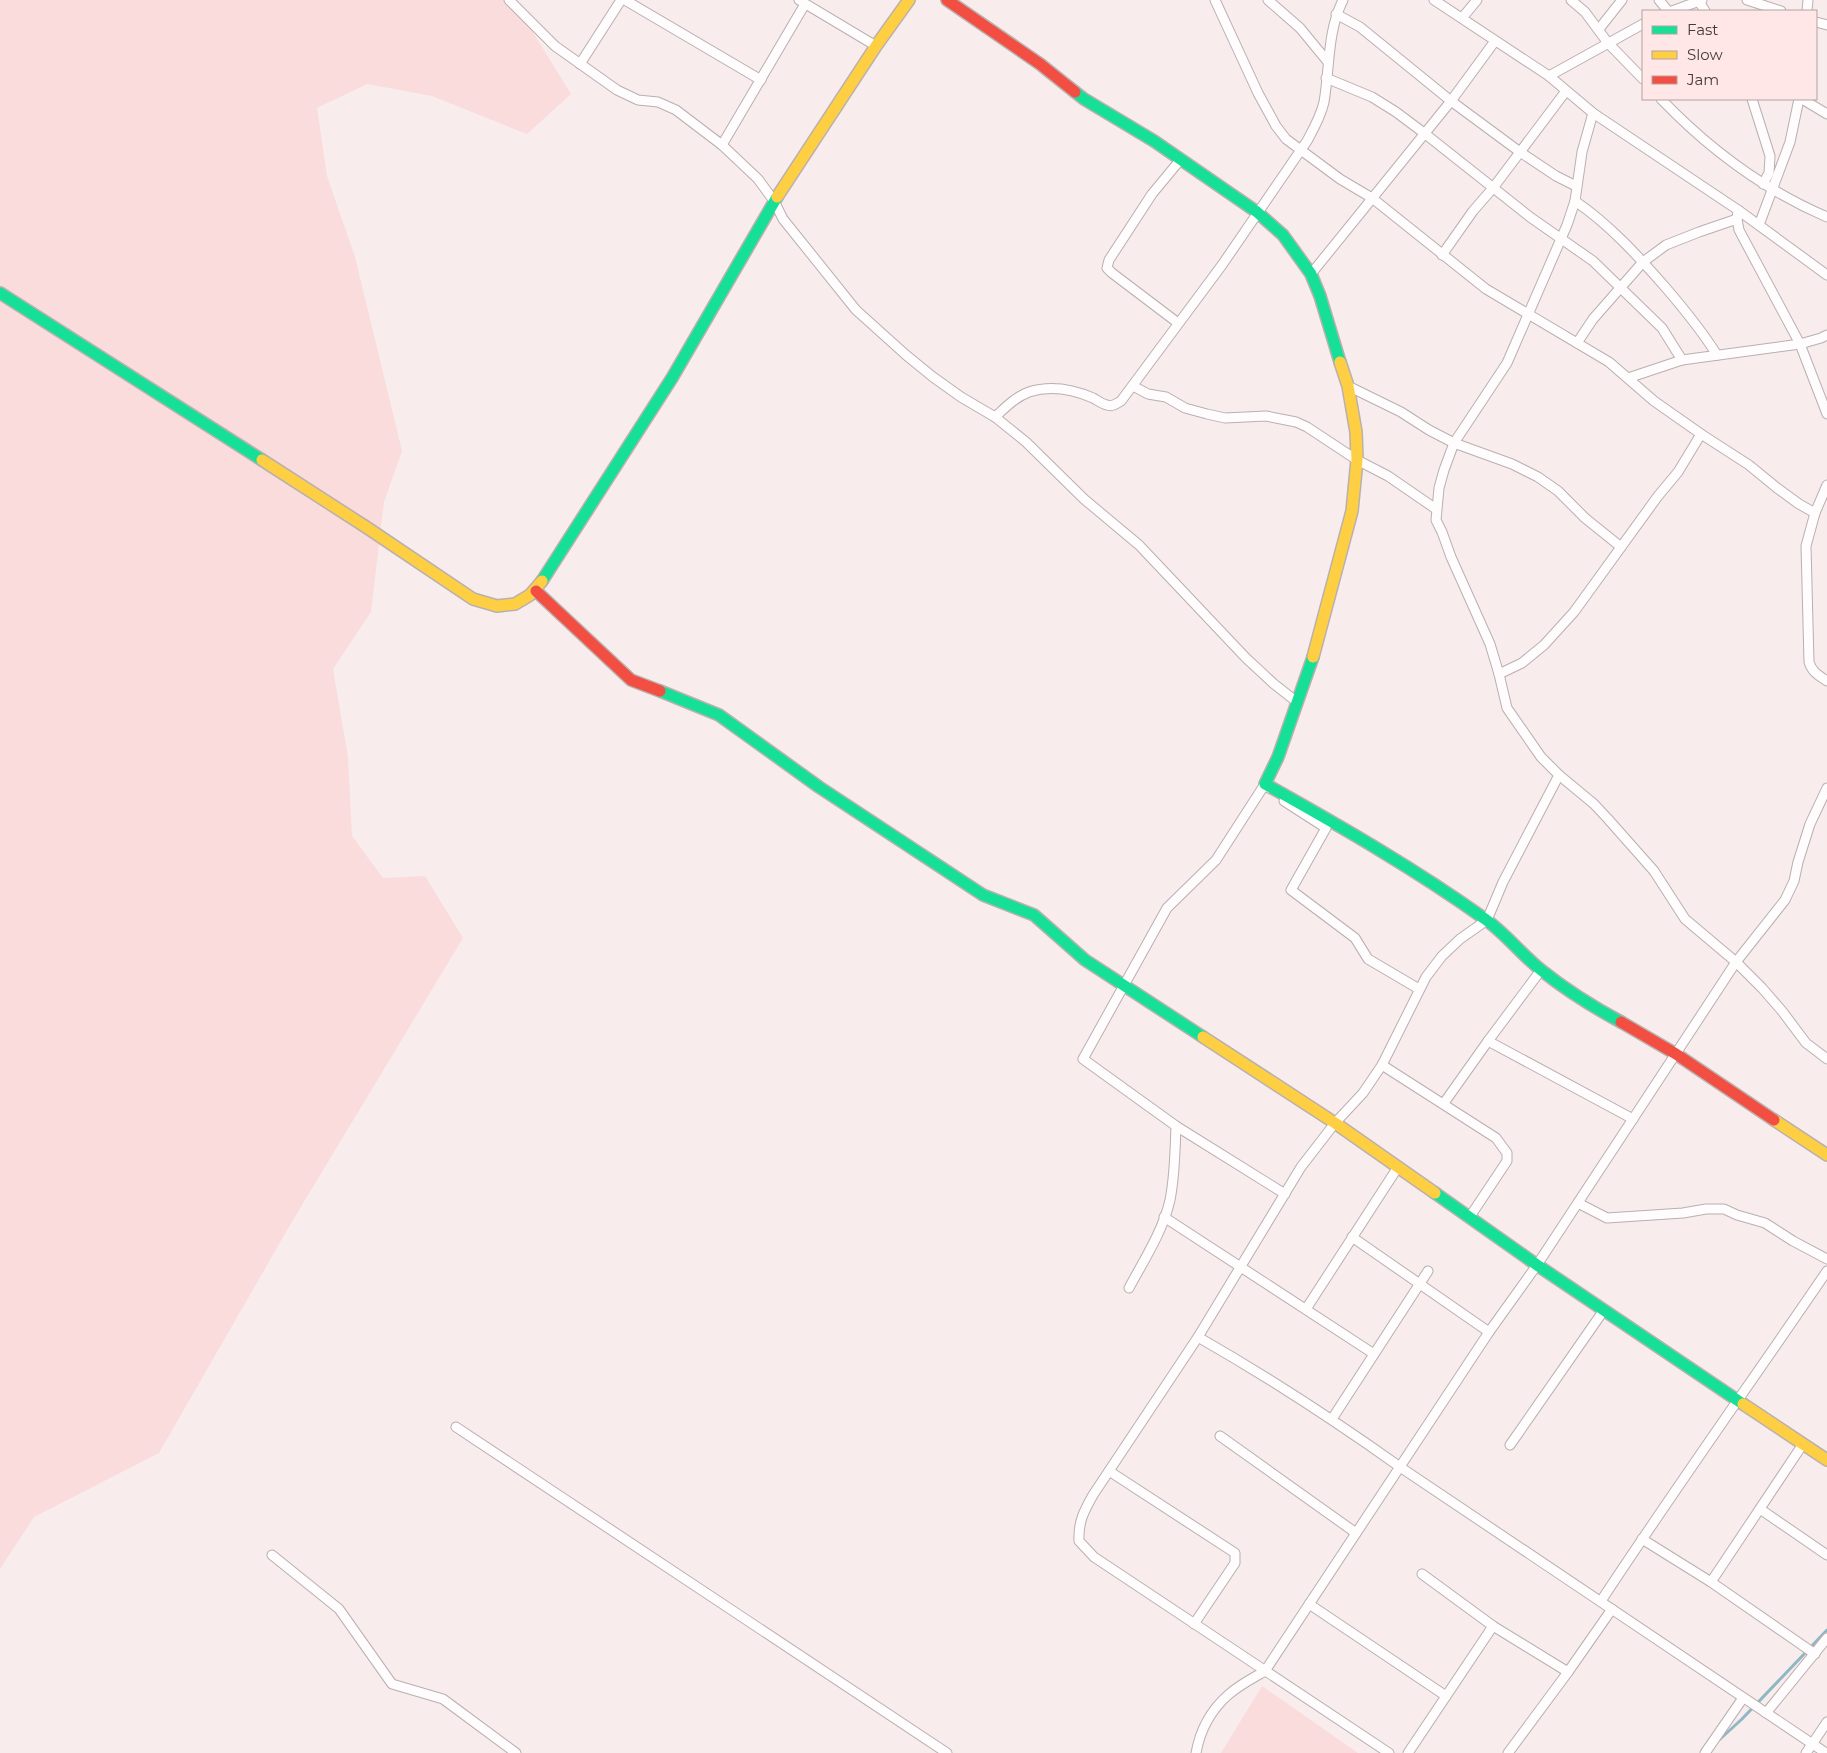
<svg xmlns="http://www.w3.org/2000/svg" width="1827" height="1753" font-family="Montserrat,sans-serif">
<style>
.green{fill:#fbdcdc}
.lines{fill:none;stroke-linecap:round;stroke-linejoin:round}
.stream{stroke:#90b7c4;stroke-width:3}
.street-casing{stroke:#b9b0b0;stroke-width:11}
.fast-casing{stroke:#b9b0b0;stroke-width:14}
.slow-casing{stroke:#b9b0b0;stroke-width:14}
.jam-casing{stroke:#b9b0b0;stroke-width:14}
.street{stroke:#fefcfc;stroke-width:9}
.fast{stroke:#16e098;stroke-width:11}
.slow{stroke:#ffcf43;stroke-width:11}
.jam{stroke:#f24e42;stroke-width:11}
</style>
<rect width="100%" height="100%" fill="#f8ecec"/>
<g class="green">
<path d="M 0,0 L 513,0 L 571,94 L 527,134 L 432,96 L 367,84 L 317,108 L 327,176 L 355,257 L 402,451 L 384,502 L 371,612 L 333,669 L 348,757 L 352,836 L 383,878 L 425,876 L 463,938 L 290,1225 L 159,1453 L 34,1517 L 0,1569 Z"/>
<path d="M 1262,1686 L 1358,1753 L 1221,1753 Z"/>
</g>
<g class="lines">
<path class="stream" d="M 1719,1740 L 1742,1719 L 1827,1630"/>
<defs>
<g id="street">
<path d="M 509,0 L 555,46 L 617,90 L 638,100 L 658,102 L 676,110 L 722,145 L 758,179 L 774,201 L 783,219 L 856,310 L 906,355 L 933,377 L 961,397 L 995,417 L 1026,442 L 1084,499 L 1139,545 L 1246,658 L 1274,684 L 1297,702"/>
<path d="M 625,0 L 761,80"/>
<path d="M 799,0 L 876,46"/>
<path d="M 1215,0 L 1258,93 L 1276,126 L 1286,139 L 1340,179 L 1372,198 L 1486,289 L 1609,362 L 1654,401 L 1701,434 L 1749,465 L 1777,488 L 1799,504 L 1815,513"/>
<path d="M 1268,0 L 1300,28 L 1328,62"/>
<path d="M 1434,0 L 1549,76 L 1593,113 L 1738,210 L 1827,275"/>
<path d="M 1571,0 L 1585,12 L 1608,43 L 1643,79"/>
<path d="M 1659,0 L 1668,11"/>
<path d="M 1698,0 L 1705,11"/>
<path d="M 1747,0 L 1781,11"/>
<path d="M 1672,11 L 1702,0"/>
<path d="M 1807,11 L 1808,0"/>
<path d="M 1336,14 L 1360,27 L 1451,101 L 1520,152 L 1556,176 L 1576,186"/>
<path d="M 1462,18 L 1477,0"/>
<path d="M 1816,22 L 1827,25"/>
<path d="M 1599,29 L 1622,0"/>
<path d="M 580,64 L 621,0"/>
<path d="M 1549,76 L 1643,24"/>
<path d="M 1326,78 L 1372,97 L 1396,112 L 1424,133 L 1530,217 L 1593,261 L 1662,328 L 1682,360"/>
<path d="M 1661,99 C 1709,149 1764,190 1827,217"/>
<path d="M 1752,99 L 1770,156 L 1769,173 L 1763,184"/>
<path d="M 1802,99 L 1827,114"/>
<path d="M 1593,113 L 1582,152 L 1575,201 L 1567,225 L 1507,363 L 1454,443 L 1444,470 L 1439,488 L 1436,520 L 1442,532 L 1451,557 L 1490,644 L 1499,674 L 1507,708 L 1541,757 L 1559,775 L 1594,804 L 1608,819 L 1654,871 L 1685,919 L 1736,962 L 1762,988 L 1782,1011 L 1806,1043 L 1827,1059"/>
<path d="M 722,145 L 805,4"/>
<path d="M 1575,201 C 1610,225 1638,256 1666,288 C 1684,309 1702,331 1717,355"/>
<path d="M 1738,210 L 1737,219 L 1739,230 L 1800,344 L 1827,414"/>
<path d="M 1759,225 L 1790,142 L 1799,99"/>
<path d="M 1442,255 L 1473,211 L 1493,188 L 1566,91"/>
<path d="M 1311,274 L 1451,101 L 1495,41"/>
<path d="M 1178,323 L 1112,273 L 1107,268 L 1109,260 L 1152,194 L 1181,159"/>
<path d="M 1577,343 L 1593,319 L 1643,262 L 1666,245 L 1699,232 L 1737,219"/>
<path d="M 1628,378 L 1682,360 L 1800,344 L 1821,338 L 1827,335"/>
<path d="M 1133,386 L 1148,394 L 1166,397 L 1185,408 L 1207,414 L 1225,418 L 1266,416 L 1296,422 L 1307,427 L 1357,460 L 1388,476 L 1436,509"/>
<path d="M 1348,386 L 1401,412 L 1429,430 L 1454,443 L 1512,464 L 1538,477 L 1558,491 L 1585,518 L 1621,547"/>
<path d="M 995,417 C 1005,408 1015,397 1029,392 C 1051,385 1072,389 1093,398 C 1097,400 1102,404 1107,405 C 1112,407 1116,404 1121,401 L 1222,265 L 1307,141 C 1314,128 1321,116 1324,102 C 1330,67 1327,32 1343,0"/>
<path d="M 1827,485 L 1815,513 L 1806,546 L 1809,662 C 1812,672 1818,675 1827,681"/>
<path d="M 1499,674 L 1522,663 L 1544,645 L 1574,612 L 1658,496 L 1678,472 L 1701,434"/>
<path d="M 1284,801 L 1326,828 L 1291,890 L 1355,938 L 1368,959 L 1419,989"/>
<path d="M 1488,1041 L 1541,970"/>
<path d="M 1382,1065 L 1496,1138 L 1507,1153 L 1507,1161 L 1469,1218"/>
<path d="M 1444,1103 L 1488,1041 L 1633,1119"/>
<path d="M 1176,1126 L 1285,1194"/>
<path d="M 1578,1203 L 1607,1218 L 1683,1213 L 1706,1209 L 1724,1209 L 1737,1215 L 1765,1223 L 1793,1241 L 1827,1259"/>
<path d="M 1164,1217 L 1374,1354"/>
<path d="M 1352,1237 L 1489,1332"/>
<path d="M 1129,1288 C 1144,1260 1163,1231 1170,1200 C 1175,1175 1175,1150 1176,1126 L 1083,1059 L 1167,908 L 1216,860 L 1265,784 L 1269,788"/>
<path d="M 1306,1309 L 1398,1167"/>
<path d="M 1198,1337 C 1268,1377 1334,1420 1400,1467 L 1826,1753"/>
<path d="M 1332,1419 L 1428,1271"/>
<path d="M 456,1427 L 947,1753"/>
<path d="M 1220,1436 L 1356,1533"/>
<path d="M 1510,1445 L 1604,1310"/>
<path d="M 1109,1471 L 1235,1553 L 1235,1563 L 1194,1624"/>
<path d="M 1760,1509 L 1827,1555"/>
<path d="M 1642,1539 L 1711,1582 L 1815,1654"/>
<path d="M 272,1555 L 339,1609 L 392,1684 L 443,1699 L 516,1753"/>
<path d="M 1422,1574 L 1493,1626 L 1568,1672"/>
<path d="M 1711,1582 L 1803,1444"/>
<path d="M 1601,1601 C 1674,1490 1752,1381 1827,1271"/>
<path d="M 1309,1604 L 1446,1696"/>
<path d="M 1766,1713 L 1827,1638"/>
<path d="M 1196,1753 C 1200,1731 1211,1710 1228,1695 C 1239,1685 1253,1678 1265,1671 L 1489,1332 L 1537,1265 L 1736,962 L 1785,900 L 1794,881 L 1798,862 L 1810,824 L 1827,788"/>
<path d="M 1389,1753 L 1094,1557 L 1079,1541 C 1078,1522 1084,1511 1093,1495 L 1198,1337 L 1301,1167 L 1335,1123 L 1363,1093 L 1382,1065 L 1426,977 L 1442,956 L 1460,939 L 1487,920 L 1503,882 L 1559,775"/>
<path d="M 1408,1753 L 1493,1626"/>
<path d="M 1508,1753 L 1568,1672 L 1612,1609"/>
<path d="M 1705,1753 L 1743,1698"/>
<path d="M 1806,1753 L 1827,1722"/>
</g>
<g id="fast">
<path d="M 1075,92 L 1084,99 L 1154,141 L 1257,212 L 1283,235 L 1311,274 L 1320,296 L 1340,362"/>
<path d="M 0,293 L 262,460"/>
<path d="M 542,581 L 672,378 L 777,197"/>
<path d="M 1313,657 L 1278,757 L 1265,784 C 1340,826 1415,869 1485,919 C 1506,934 1522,955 1541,970 C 1566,990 1593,1007 1621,1022"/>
<path d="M 660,691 L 719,715 L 819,787 L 983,895 L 1034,915 L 1085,960 L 1203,1037"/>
<path d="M 1435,1193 L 1537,1265 L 1743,1404"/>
</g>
<g id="slow">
<path d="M 777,197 L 876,46 L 909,0"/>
<path d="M 262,460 L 366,527 L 473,599 L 497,606 L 515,604 L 530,595 L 542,581"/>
<path d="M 1313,657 L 1352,511 L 1357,460 L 1356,432 L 1348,386 L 1340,362"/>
<path d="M 1203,1037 L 1335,1123 L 1435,1193"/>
<path d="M 1774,1120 L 1827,1155"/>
<path d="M 1743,1404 L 1827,1460"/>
</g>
<g id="jam">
<path d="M 947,0 L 1040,64 L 1075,92"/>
<path d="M 536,591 L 631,680 L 660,691"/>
<path d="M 1621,1022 L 1676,1054 L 1774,1120"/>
</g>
</defs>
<use href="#street" class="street-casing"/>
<use href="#fast" class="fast-casing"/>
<use href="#slow" class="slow-casing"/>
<use href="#jam" class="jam-casing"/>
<use href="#street" class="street"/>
<use href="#fast" class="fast"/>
<use href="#slow" class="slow"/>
<use href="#jam" class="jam"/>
</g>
<rect x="1642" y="10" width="175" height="90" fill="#fee7e6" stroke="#b3a2a1"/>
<rect x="1652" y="26" width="25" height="8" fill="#16e098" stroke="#b3a2a1"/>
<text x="1687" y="35" font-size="15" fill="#433a3a">Fast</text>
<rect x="1652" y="51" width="25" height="8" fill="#ffcf43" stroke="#b3a2a1"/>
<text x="1687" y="60" font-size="15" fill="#433a3a">Slow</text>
<rect x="1652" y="76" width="25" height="8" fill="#f24e42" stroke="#b3a2a1"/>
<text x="1687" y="85" font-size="15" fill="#433a3a">Jam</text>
</svg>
